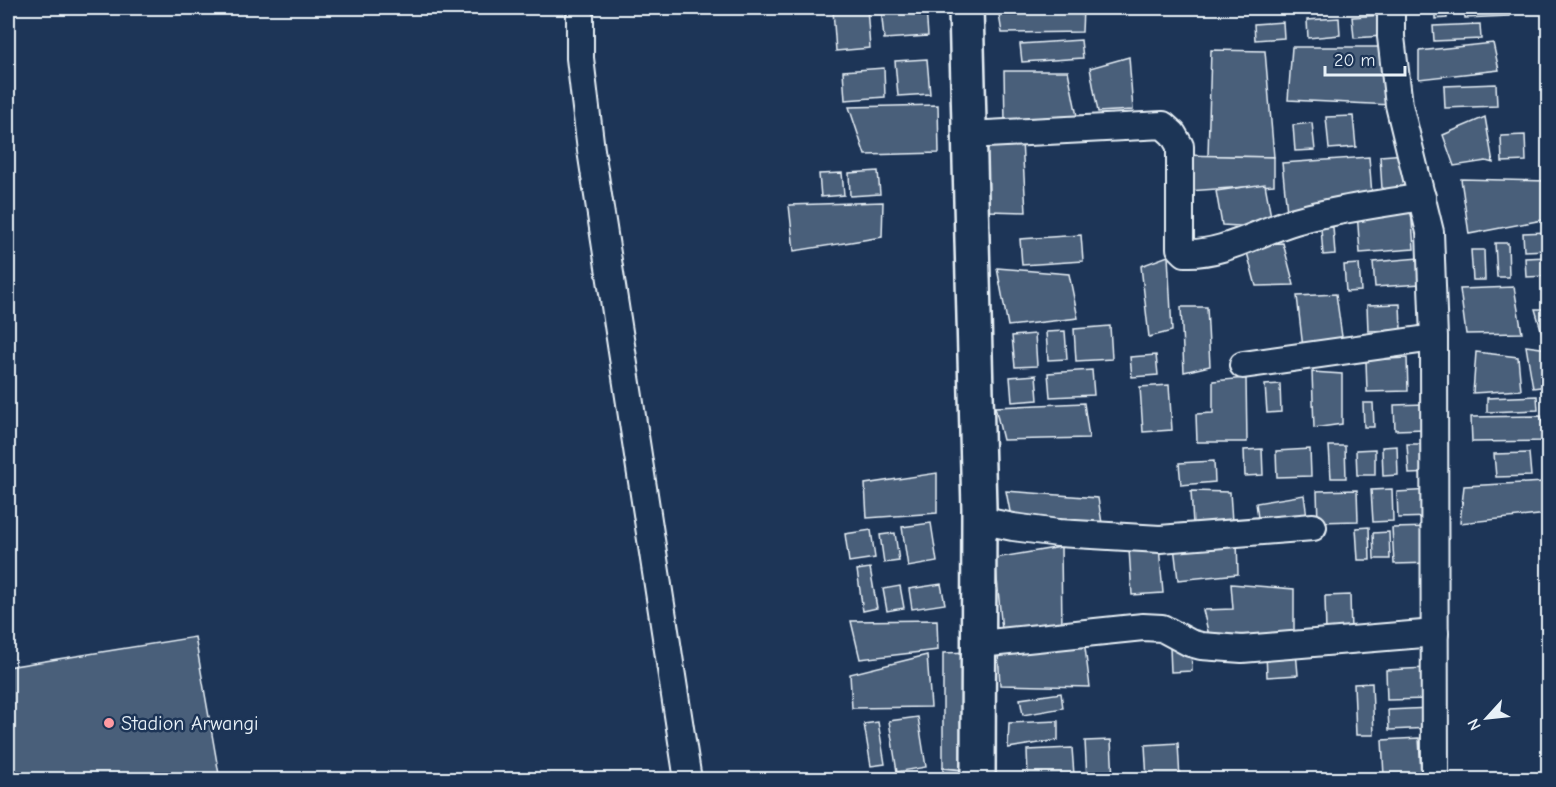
<svg xmlns="http://www.w3.org/2000/svg" width="1556" height="787" font-family="'Comic Neue',sans-serif">
<style>
.building{fill:#495e7a;stroke:#e8f1f8;stroke-width:1.5}
.lines{fill:none;stroke-linecap:round;stroke-linejoin:round}
.minor-casing{stroke:#e8f1f8;stroke-width:30}
.tertiary-casing{stroke:#e8f1f8;stroke-width:38}
.minor{stroke:#1d3557;stroke-width:26}
.tertiary{stroke:#1d3557;stroke-width:33}
.poi-dot{fill:#ff9aa2;stroke:#1d3557;stroke-width:2}
.labels{text-anchor:middle;stroke-width:5;stroke-linejoin:round;paint-order:stroke}
.poi-label{font-size:20px;fill:#e8f1f8;stroke:#1d3557;text-anchor:start}
</style>
<rect width="100%" height="100%" fill="#1d3557"/>
<filter id="ink" filterUnits="userSpaceOnUse"><feTurbulence type="fractalNoise" baseFrequency=".0167" numOctaves="2"/><feDisplacementMap in="SourceGraphic" scale="12" xChannelSelector="R" yChannelSelector="G"/><feConvolveMatrix kernelMatrix="1 2 1 2 8 2 1 2 1" color-interpolation-filters="sRGB"/></filter>
<g filter="url(#ink)">
<g class="building">
<path d="M 867,8 L 870,48 L 836,51 L 833,10 Z"/>
<path d="M 881,8 L 926,8 L 928,36 L 884,39 Z"/>
<path d="M 998,8 L 1083,8 L 1082,32 L 1002,33 Z"/>
<path d="M 1435,8 L 1447,8 L 1447,18 L 1435,19 Z"/>
<path d="M 1464,8 L 1509,8 L 1509,16 L 1465,18 Z"/>
<path d="M 1381,15 L 1383,36 L 1354,38 L 1352,17 Z"/>
<path d="M 1339,18 L 1340,35 L 1308,38 L 1307,20 Z"/>
<path d="M 1283,22 L 1284,38 L 1255,40 L 1254,24 Z"/>
<path d="M 1480,24 L 1481,39 L 1434,41 L 1433,26 Z"/>
<path d="M 1081,40 L 1083,58 L 1022,62 L 1020,44 Z"/>
<path d="M 1493,43 L 1499,70 L 1419,79 L 1419,51 Z"/>
<path d="M 1292,47 L 1392,47 L 1392,105 L 1288,100 Z"/>
<path d="M 1211,50 L 1265,51 L 1274,157 L 1208,156 Z"/>
<path d="M 1129,57 L 1133,110 L 1098,112 L 1090,68 Z"/>
<path d="M 927,59 L 930,94 L 898,96 L 895,61 Z"/>
<path d="M 884,68 L 885,97 L 845,100 L 843,71 Z"/>
<path d="M 1004,71 L 1068,71 L 1077,116 L 1005,123 Z"/>
<path d="M 1496,84 L 1497,106 L 1445,108 L 1444,86 Z"/>
<path d="M 938,105 L 939,153 L 865,155 L 849,107 Z"/>
<path d="M 1353,116 L 1356,147 L 1329,149 L 1326,117 Z"/>
<path d="M 1485,117 L 1493,163 L 1486,161 L 1454,166 L 1443,135 Z"/>
<path d="M 1312,123 L 1315,150 L 1295,151 L 1293,125 Z"/>
<path d="M 1525,135 L 1526,161 L 1502,162 L 1501,136 Z"/>
<path d="M 986,141 L 1022,141 L 1026,212 L 988,211 Z"/>
<path d="M 1406,154 L 1409,187 L 1382,189 L 1380,156 Z"/>
<path d="M 1180,155 L 1274,157 L 1274,185 L 1188,191 Z"/>
<path d="M 1369,157 L 1372,195 L 1287,212 L 1282,163 Z"/>
<path d="M 878,171 L 880,194 L 850,196 L 849,173 Z"/>
<path d="M 842,173 L 844,195 L 821,197 L 819,174 Z"/>
<path d="M 1461,179 L 1548,181 L 1548,219 L 1469,234 Z"/>
<path d="M 1265,184 L 1273,228 L 1222,225 L 1216,191 Z"/>
<path d="M 883,202 L 882,237 L 794,251 L 789,205 Z"/>
<path d="M 1411,208 L 1414,249 L 1360,253 L 1357,212 Z"/>
<path d="M 1333,227 L 1335,254 L 1323,255 L 1321,228 Z"/>
<path d="M 1548,232 L 1548,250 L 1524,251 L 1523,233 Z"/>
<path d="M 1081,235 L 1083,261 L 1022,265 L 1020,239 Z"/>
<path d="M 1283,243 L 1294,285 L 1256,286 L 1245,245 Z"/>
<path d="M 1495,243 L 1508,243 L 1509,277 L 1497,277 Z"/>
<path d="M 1471,250 L 1484,250 L 1485,280 L 1473,280 Z"/>
<path d="M 1168,256 L 1172,331 L 1149,337 L 1141,266 Z"/>
<path d="M 1548,257 L 1548,276 L 1526,277 L 1525,258 Z"/>
<path d="M 1419,258 L 1421,284 L 1375,287 L 1373,262 Z"/>
<path d="M 1359,264 L 1361,291 L 1346,292 L 1344,265 Z"/>
<path d="M 997,268 L 1069,274 L 1078,318 L 1008,326 Z"/>
<path d="M 1514,287 L 1522,333 L 1466,334 L 1460,289 Z"/>
<path d="M 1336,294 L 1344,351 L 1303,348 L 1297,296 Z"/>
<path d="M 1400,304 L 1401,330 L 1368,331 L 1367,305 Z"/>
<path d="M 1181,307 L 1207,307 L 1210,366 L 1184,372 Z"/>
<path d="M 1535,309 L 1548,309 L 1548,336 L 1543,336 Z"/>
<path d="M 1110,326 L 1112,359 L 1076,361 L 1074,329 Z"/>
<path d="M 1065,331 L 1067,359 L 1048,360 L 1046,332 Z"/>
<path d="M 1035,334 L 1037,366 L 1015,367 L 1012,336 Z"/>
<path d="M 1526,346 L 1548,349 L 1548,386 L 1533,388 Z"/>
<path d="M 1476,352 L 1518,357 L 1521,390 L 1473,393 Z"/>
<path d="M 1156,355 L 1158,375 L 1132,377 L 1130,357 Z"/>
<path d="M 1407,358 L 1408,391 L 1367,392 L 1366,360 Z"/>
<path d="M 1092,370 L 1094,395 L 1050,397 L 1048,373 Z"/>
<path d="M 1312,372 L 1342,374 L 1342,424 L 1314,428 Z"/>
<path d="M 1036,375 L 1038,400 L 1012,402 L 1010,377 Z"/>
<path d="M 1246,378 L 1247,442 L 1197,442 L 1196,414 L 1213,413 L 1213,381 Z"/>
<path d="M 1280,384 L 1281,412 L 1267,413 L 1265,385 Z"/>
<path d="M 1169,385 L 1172,430 L 1143,432 L 1140,387 Z"/>
<path d="M 1537,396 L 1538,410 L 1487,412 L 1487,398 Z"/>
<path d="M 1084,403 L 1089,438 L 1003,440 L 995,407 Z"/>
<path d="M 1363,403 L 1373,403 L 1374,427 L 1364,427 Z"/>
<path d="M 1424,404 L 1425,429 L 1395,430 L 1394,405 Z"/>
<path d="M 1541,416 L 1546,441 L 1472,442 L 1471,417 Z"/>
<path d="M 1407,444 L 1433,444 L 1434,473 L 1409,474 Z"/>
<path d="M 1329,446 L 1345,446 L 1346,478 L 1331,478 Z"/>
<path d="M 1397,446 L 1398,475 L 1383,476 L 1382,447 Z"/>
<path d="M 1262,449 L 1263,475 L 1245,476 L 1244,450 Z"/>
<path d="M 1310,449 L 1311,476 L 1277,477 L 1276,451 Z"/>
<path d="M 1375,449 L 1375,475 L 1357,475 L 1356,450 Z"/>
<path d="M 1529,453 L 1531,476 L 1496,477 L 1494,454 Z"/>
<path d="M 1214,461 L 1215,482 L 1181,485 L 1179,463 Z"/>
<path d="M 937,473 L 937,513 L 867,518 L 865,484 Z"/>
<path d="M 1545,482 L 1548,498 L 1548,514 L 1460,523 L 1464,486 Z"/>
<path d="M 1392,489 L 1393,521 L 1373,522 L 1371,490 Z"/>
<path d="M 1357,490 L 1358,521 L 1318,522 L 1317,491 Z"/>
<path d="M 1431,490 L 1432,517 L 1398,518 L 1397,492 Z"/>
<path d="M 1006,491 L 1098,498 L 1104,536 L 1013,527 Z"/>
<path d="M 1191,491 L 1230,492 L 1232,522 L 1193,524 Z"/>
<path d="M 1304,495 L 1307,517 L 1259,525 L 1256,503 Z"/>
<path d="M 931,523 L 937,562 L 908,567 L 902,527 Z"/>
<path d="M 1369,527 L 1370,560 L 1358,560 L 1356,528 Z"/>
<path d="M 1431,527 L 1433,563 L 1394,564 L 1392,528 Z"/>
<path d="M 871,530 L 875,558 L 849,562 L 845,534 Z"/>
<path d="M 1389,532 L 1390,559 L 1374,559 L 1373,533 Z"/>
<path d="M 895,533 L 899,561 L 884,563 L 880,535 Z"/>
<path d="M 1173,538 L 1237,540 L 1238,574 L 1178,580 Z"/>
<path d="M 1061,547 L 1062,631 L 1003,641 L 995,558 Z"/>
<path d="M 1159,547 L 1163,593 L 1132,595 L 1129,549 Z"/>
<path d="M 870,568 L 877,608 L 863,611 L 857,570 Z"/>
<path d="M 941,584 L 945,604 L 912,609 L 909,589 Z"/>
<path d="M 1231,584 L 1294,589 L 1294,639 L 1210,640 L 1203,610 L 1233,609 Z"/>
<path d="M 900,586 L 904,608 L 887,611 L 883,589 Z"/>
<path d="M 1350,595 L 1351,632 L 1326,633 L 1325,596 Z"/>
<path d="M 937,620 L 938,650 L 860,659 L 851,621 Z"/>
<path d="M 195,637 L 220,780 L 8,780 L 8,667 Z"/>
<path d="M 1084,640 L 1090,687 L 1000,685 L 998,652 Z"/>
<path d="M 1191,647 L 1192,671 L 1171,672 L 1170,648 Z"/>
<path d="M 1296,651 L 1298,675 L 1267,677 L 1266,653 Z"/>
<path d="M 971,652 L 972,771 L 943,768 L 943,653 Z"/>
<path d="M 927,655 L 931,707 L 852,708 L 850,674 Z"/>
<path d="M 1427,668 L 1429,699 L 1387,700 L 1386,670 Z"/>
<path d="M 1372,683 L 1374,735 L 1356,735 L 1354,684 Z"/>
<path d="M 1061,693 L 1063,708 L 1023,715 L 1020,699 Z"/>
<path d="M 1430,708 L 1431,728 L 1389,730 L 1388,710 Z"/>
<path d="M 918,717 L 926,767 L 897,772 L 889,721 Z"/>
<path d="M 1058,721 L 1058,740 L 1008,748 L 1009,723 Z"/>
<path d="M 878,722 L 885,764 L 871,766 L 864,724 Z"/>
<path d="M 1419,738 L 1421,774 L 1384,776 L 1382,740 Z"/>
<path d="M 1111,740 L 1113,780 L 1087,780 L 1085,741 Z"/>
<path d="M 1178,743 L 1180,780 L 1147,780 L 1145,745 Z"/>
<path d="M 1072,748 L 1074,775 L 1028,777 L 1027,750 Z"/>
<path d="M 943,768 L 972,771 L 972,780 L 943,780 Z"/>
<path d="M 548,775 L 548,780 L 496,780 L 495,777 Z"/>
</g>
<g class="lines">
<defs>
<g id="minor">
<path d="M 580,8 L 580,58 L 591,150 L 688,780"/>
<path d="M 1391,8 L 1391,37 L 1399,105 L 1430,232 L 1434,338 L 1435,780"/>
<path d="M 968,135 L 1163,125 L 1173,134 L 1180,146 L 1180,248 L 1185,253 C 1223,255 1260,231 1295,221 C 1337,209 1380,204 1422,197"/>
<path d="M 1243,365 L 1434,338"/>
<path d="M 979,520 L 1013,527 L 1058,533 L 1160,539 L 1313,527"/>
<path d="M 980,644 L 1143,627 L 1162,628 L 1190,643 L 1201,646 L 1242,649 L 1435,633"/>
</g>
<path id="tertiary" d="M 966,8 L 979,509 L 978,780"/>
</defs>
<use href="#minor" class="minor-casing"/>
<use href="#tertiary" class="tertiary-casing"/>
<use href="#minor" class="minor"/>
<use href="#tertiary" class="tertiary"/>
</g>
</g>
<circle class="poi-dot" cx="109" cy="723" r="6"/>
<g class="labels">
<g class="poi-label">
<text x="121" y="730">Stadion Arwangi</text>
</g>
</g>
<rect width="1556" height="787" fill="none" stroke="#1d3557" stroke-width="30"/>
<rect x="15" y="15" width="1526" height="757" fill="none" stroke="#e8f1f8" stroke-width="2" filter="url(#ink)"/>
<g transform="translate(1487 718) rotate(243)" stroke="#1d3557" stroke-width="4.5" paint-order="stroke">
<path d="M0-4.5L10 22L0 15L-10 22Z" fill="#e8f1f8"/>
<text y="-9" font-size="16" font-weight="bold" text-anchor="middle" fill="#e8f1f8">N</text>
</g>
<path d="M1325 66v9h80v-9" fill="none" stroke="#e8f1f8" stroke-width="3"/>
<text x="1334" y="66" font-size="18" fill="#e8f1f8" stroke="#1d3557" stroke-width="4.5" paint-order="stroke">20 m</text>
</svg>
